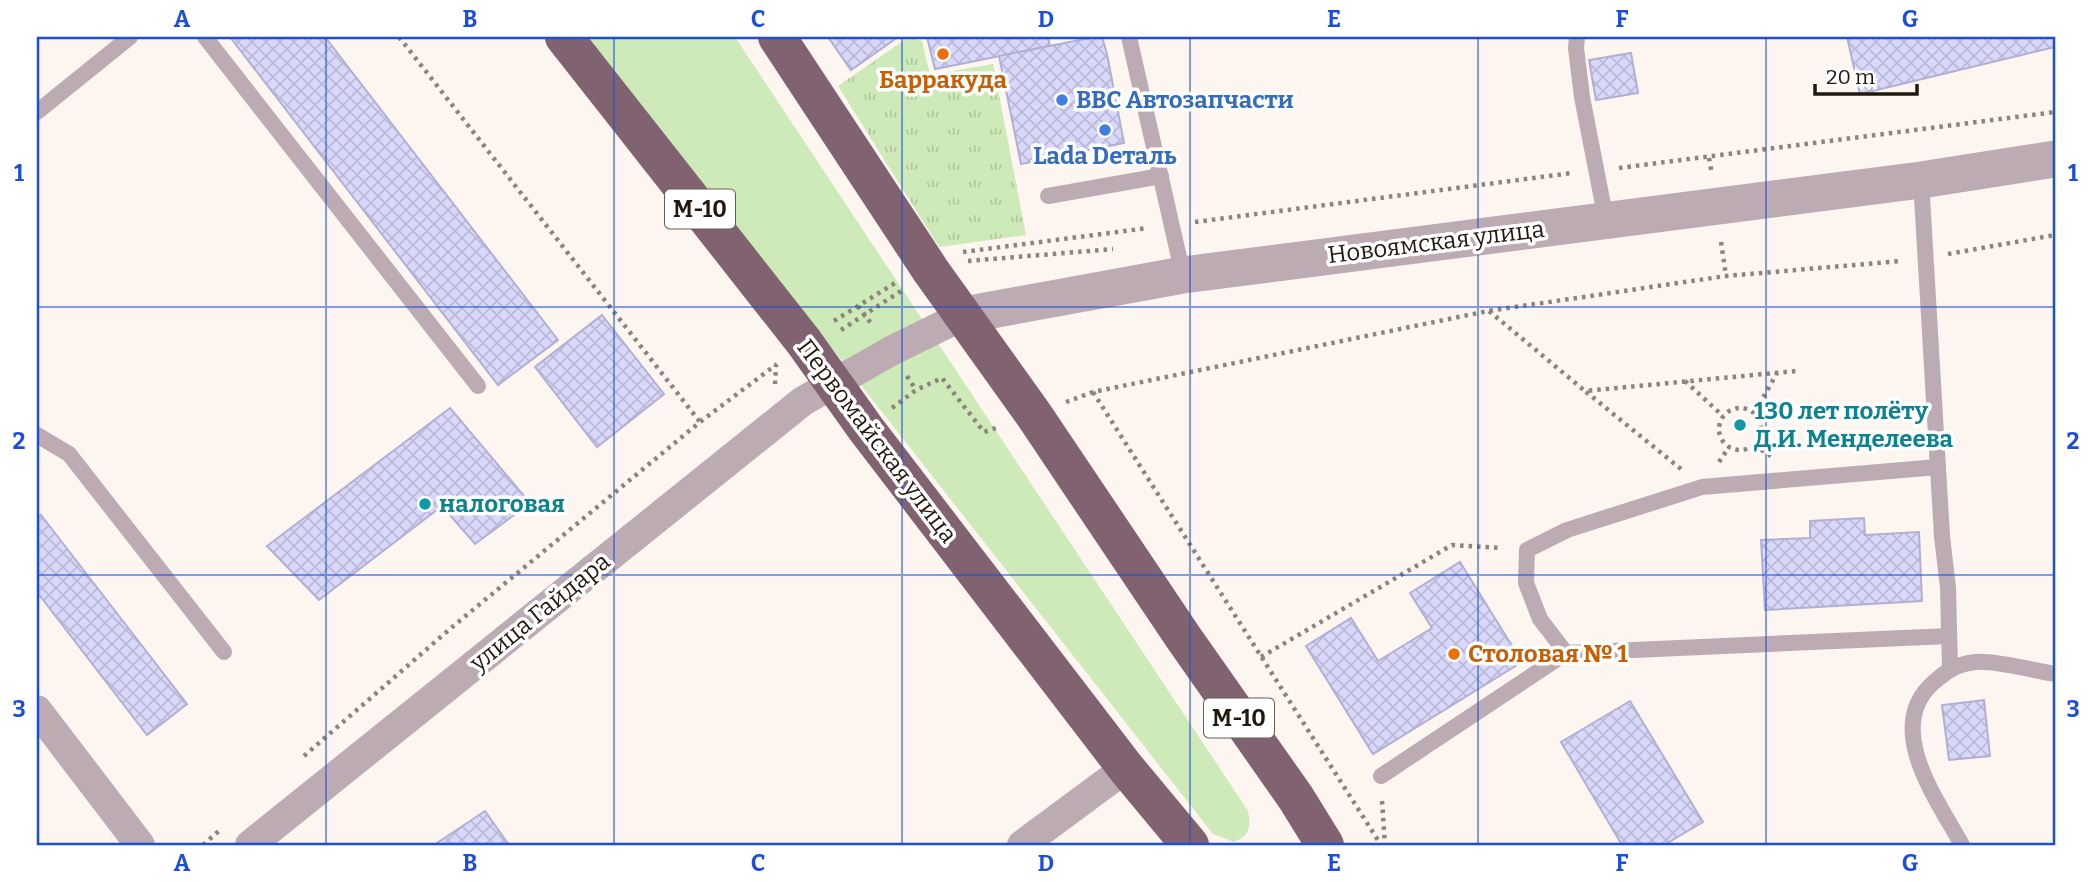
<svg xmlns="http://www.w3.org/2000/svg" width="2092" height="882" font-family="Bitter,serif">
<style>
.grass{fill:url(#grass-tufts)}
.green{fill:#cdeab8}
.building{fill:url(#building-cross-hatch);stroke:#b2b0d2;stroke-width:2}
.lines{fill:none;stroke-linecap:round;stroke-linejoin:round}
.path{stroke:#8d847d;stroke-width:4.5;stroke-dasharray:3.5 5;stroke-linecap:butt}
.service{stroke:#bcabb3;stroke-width:16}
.minor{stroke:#bcabb3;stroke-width:30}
.tertiary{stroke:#bcabb3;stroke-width:37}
.trunk{stroke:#806270;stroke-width:38}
.grid{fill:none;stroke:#1d4ed8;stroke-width:2;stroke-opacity:0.55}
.food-dot{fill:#e8710a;stroke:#fff;stroke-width:2.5}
.shop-dot{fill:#3f7fe0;stroke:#fff;stroke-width:2.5}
.culture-dot{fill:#0f9aa8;stroke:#fff;stroke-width:2.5}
.labels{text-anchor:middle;stroke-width:7;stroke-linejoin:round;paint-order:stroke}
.shield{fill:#fff;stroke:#655d57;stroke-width:2}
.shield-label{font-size:23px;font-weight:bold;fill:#23180f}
.food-label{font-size:24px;font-weight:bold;fill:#c56008;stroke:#fff}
.shop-label{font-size:24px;font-weight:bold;fill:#366cbe;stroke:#fff;text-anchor:start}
.street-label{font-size:24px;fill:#23180f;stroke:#fff}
.culture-label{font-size:24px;font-weight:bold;fill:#0d838f;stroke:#fff;text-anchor:start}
.neatline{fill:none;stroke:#1d4ed8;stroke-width:2.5}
.grid-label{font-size:23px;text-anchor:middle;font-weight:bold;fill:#1d4ed8}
</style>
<defs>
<pattern id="grass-tufts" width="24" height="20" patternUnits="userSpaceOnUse" patternTransform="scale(1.75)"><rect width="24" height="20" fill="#cdeab8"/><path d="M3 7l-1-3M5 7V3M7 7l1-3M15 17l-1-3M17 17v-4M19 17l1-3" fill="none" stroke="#b0c89d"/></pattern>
<pattern id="building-cross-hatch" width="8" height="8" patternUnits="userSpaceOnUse" patternTransform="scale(1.75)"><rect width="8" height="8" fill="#d9d8fb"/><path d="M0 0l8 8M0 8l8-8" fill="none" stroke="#bab9d6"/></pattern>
</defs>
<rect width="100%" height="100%" fill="#fcf5f0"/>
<path class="grass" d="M 909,37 L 922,41 L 930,75 L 993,64 L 1026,235 L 939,247 L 838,86 Z"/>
<path class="green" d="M 588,37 L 735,37 L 1248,811 C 1251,827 1250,835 1234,842 L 1213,834 Z"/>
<g class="building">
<path d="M 230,37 L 325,37 L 558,340 L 498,385 Z"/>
<path d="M 828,37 L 898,37 L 851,70 Z"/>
<path d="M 927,37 L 1048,37 L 1050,46 L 935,69 Z"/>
<path d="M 1095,37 L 1102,37 L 1107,54 L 1124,143 L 1021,164 L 999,56 Z"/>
<path d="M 1847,37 L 2055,37 L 2055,47 L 1860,94 Z"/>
<path d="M 1631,53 L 1638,93 L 1596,100 L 1589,60 Z"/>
<path d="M 602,315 L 664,394 L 597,447 L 535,367 Z"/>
<path d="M 450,408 L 530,503 L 475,544 L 442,506 L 319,600 L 267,546 Z"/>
<path d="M 41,515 L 187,704 L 147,735 L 37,592 L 37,518 Z"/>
<path d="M 1864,518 L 1865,535 L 1919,532 L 1922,601 L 1765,610 L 1761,540 L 1810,538 L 1810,521 Z"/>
<path d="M 1460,562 L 1522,662 L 1373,754 L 1306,646 L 1351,618 L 1378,661 L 1432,628 L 1410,593 Z"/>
<path d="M 1984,700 L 1990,756 L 1949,760 L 1942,705 Z"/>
<path d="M 1630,701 L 1703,822 L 1664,845 L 1622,845 L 1561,742 Z"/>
<path d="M 485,811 L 509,845 L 434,845 Z"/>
</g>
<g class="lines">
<g class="path">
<path d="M 399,37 L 700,422"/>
<path d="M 1709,158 L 1712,174"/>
<path d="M 1619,168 L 2055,112"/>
<path d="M 1195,222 L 1572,173"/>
<path d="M 1721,242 L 1726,276"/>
<path d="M 963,252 L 1148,228"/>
<path d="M 1948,254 L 2055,235"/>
<path d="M 968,261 L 1113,249"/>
<path d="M 858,306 L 873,326"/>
<path d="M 1489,311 L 1585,391"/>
<path d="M 834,321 L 895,283"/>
<path d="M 841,330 L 901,291"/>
<path d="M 907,376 L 916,390"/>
<path d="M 1685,381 L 1723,416"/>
<path d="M 775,384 L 776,365"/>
<path d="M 1093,392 L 1381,845"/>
<path d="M 1066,402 L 1093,392 L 1488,311 L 1726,276 L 1901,261"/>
<circle cx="1740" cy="429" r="21"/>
<path d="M 892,408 L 916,390 L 942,378 L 984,432 L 999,427"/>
<path d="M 1755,412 L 1777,373"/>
<path d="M 1754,445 L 1771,456"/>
<path d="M 1719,462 L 1729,447"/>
<path d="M 1681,469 L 1585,391 L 1796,371"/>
<path d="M 1261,657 L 1452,545 L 1502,548"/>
<path d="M 304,756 L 451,628 L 700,422 L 777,364"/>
<path d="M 1382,801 L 1385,845"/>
<path d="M 203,845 L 221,829"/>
</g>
<g class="service">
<path d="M 205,37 L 478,386"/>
<path d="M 1129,37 L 1183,275"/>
<path d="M 1577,37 L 1576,48 L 1582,97 L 1606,220"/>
<path d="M 37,112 L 130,37"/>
<path d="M 1921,180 L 1942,536 L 1948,588 L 1950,668"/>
<path d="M 1048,196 L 1161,176"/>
<path d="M 37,435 L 69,454 L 224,652"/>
<path d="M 1938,467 L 1702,487 L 1567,530 L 1527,550 L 1526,583 L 1540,619 L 1566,653 L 1949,636"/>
<path d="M 1381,776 L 1566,653"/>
<path d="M 1962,845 C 1938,801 1882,727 1934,682 C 1948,670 1957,664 1976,662 C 1993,660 2036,671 2055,674"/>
</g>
<g class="minor">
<path d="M 37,710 L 140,845"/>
<path d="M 250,845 L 803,401 L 891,351 L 964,315"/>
<path d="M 1022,845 L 1126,768"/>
</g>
<path class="tertiary" d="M 964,315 L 1183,275 L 1921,180 L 2055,159"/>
<g class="trunk">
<path d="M 564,37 L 804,342 L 866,429 L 1126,768 L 1190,845"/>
<path d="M 777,37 L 931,271 L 1034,415 L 1183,637 L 1296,798 L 1325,845"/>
</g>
</g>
<path class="grid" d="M 326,37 L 326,845M 614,37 L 614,845M 902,37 L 902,845M 1190,37 L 1190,845M 1478,37 L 1478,845M 1766,37 L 1766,845M 37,307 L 2055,307M 37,575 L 2055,575"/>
<g class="food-dot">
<circle cx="943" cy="54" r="7"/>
<circle cx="1454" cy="654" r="7"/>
</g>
<g class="shop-dot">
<circle cx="1062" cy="100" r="7"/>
<circle cx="1105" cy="130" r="7"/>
</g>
<g class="culture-dot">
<circle cx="1740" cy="425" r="7"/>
<circle cx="425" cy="504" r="7"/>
</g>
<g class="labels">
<g class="shield">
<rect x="665" y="189.5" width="70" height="39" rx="5"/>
<rect x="1204" y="698.5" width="70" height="39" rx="5"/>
</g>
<g class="shield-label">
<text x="700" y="217">М-10</text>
<text x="1239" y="726">М-10</text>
</g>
<g class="food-label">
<text x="943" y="88">Барракуда</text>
<text x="1468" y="662" text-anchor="start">Столовая № 1</text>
</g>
<g class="shop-label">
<text x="1076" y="108">ВВС Автозапчасти</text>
<text x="1105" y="164" text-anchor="middle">Lada Dеталь</text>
</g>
<g class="street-label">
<text transform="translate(1436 242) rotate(-7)" y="8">Новоямская улица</text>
<text transform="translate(877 441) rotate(53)" y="8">Первомайская улица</text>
<text transform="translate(540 612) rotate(-39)" y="8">улица Гайдара</text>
</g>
<g class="culture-label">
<text x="1754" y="419">130 лет полёту<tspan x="1754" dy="28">Д.И. Менделеева</tspan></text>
<text x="439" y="512">налоговая</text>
</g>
</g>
<rect width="2092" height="882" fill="none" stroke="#ffffff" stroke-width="77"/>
<path d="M1815 84v10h102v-10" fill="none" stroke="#23180f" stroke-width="3.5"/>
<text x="1826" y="84" font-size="21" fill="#23180f" stroke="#ffffff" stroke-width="5" paint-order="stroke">20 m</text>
<rect x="38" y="38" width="2016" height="806" class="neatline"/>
<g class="grid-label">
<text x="182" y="27">A</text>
<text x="470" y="27">B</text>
<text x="758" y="27">C</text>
<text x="1046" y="27">D</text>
<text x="1334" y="27">E</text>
<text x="1622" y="27">F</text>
<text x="1910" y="27">G</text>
<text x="19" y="181">1</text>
<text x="2073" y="181">1</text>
<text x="19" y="449">2</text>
<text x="2073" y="449">2</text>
<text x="19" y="717">3</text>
<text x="2073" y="717">3</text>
<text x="182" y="871">A</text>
<text x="470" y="871">B</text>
<text x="758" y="871">C</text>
<text x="1046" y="871">D</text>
<text x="1334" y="871">E</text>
<text x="1622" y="871">F</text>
<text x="1910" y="871">G</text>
</g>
</svg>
